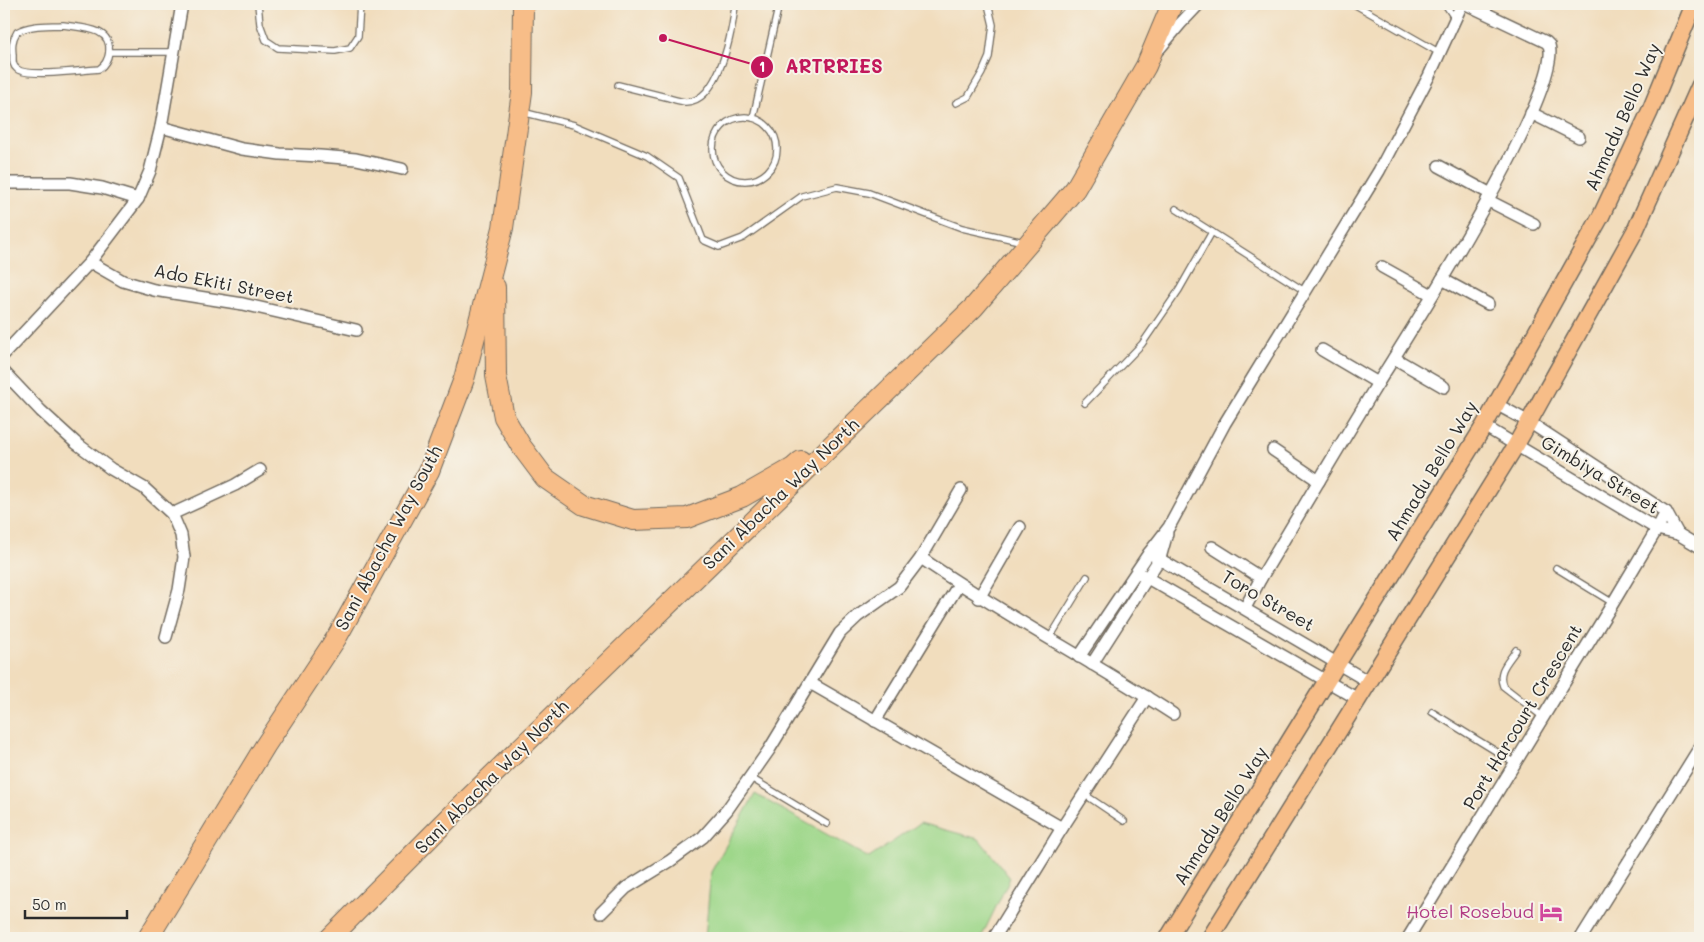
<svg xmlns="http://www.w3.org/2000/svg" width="1704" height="942" font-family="Mali,sans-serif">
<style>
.green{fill:#9ed78a;stroke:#64815a}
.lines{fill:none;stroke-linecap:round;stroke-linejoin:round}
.service-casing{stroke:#70695e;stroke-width:8}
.minor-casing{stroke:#70695e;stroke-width:14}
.primary-casing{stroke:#70695e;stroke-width:19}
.motorway-casing{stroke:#70695e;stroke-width:22}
.service{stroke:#fff;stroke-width:5.5}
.minor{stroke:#fff;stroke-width:11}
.primary{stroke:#f7bd88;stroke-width:16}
.motorway{stroke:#f7bd88;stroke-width:20}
.labels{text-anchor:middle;stroke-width:4;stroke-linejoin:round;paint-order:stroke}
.street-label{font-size:18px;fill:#2b2b2b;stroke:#f7f3e8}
.hotel-label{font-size:18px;fill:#b23c85;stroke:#f7f3e8;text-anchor:end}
.leader{fill:none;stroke:#c2185b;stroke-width:2}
.callout-dot{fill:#c2185b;stroke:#f7f3e8;stroke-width:2}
.mark-label{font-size:15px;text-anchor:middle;font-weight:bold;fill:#fff}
.callout-label{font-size:19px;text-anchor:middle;font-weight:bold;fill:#c2185b;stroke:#f7f3e8;stroke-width:4;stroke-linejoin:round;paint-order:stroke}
</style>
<rect width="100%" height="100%" fill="#f7f3e8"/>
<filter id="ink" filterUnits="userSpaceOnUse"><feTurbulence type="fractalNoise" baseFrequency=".02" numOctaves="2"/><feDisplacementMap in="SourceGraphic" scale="10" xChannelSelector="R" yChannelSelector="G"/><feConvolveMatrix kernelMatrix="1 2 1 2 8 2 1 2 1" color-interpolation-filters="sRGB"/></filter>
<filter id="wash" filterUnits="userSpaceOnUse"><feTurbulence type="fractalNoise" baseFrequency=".0096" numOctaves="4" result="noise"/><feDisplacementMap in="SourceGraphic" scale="20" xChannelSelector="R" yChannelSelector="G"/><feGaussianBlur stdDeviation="1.12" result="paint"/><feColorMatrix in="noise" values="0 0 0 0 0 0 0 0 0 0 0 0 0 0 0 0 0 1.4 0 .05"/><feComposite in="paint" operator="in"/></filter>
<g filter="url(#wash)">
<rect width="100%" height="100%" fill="#f1ddbd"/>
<path class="green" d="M 755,794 L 869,858 L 920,823 L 979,839 L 1010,878 L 981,938 L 705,938 L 711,872 Z"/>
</g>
<g filter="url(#ink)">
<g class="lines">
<defs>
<g id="service">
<path d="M 258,4 L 260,24 L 266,40 L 278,48 L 335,51 L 350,48 L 358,36 L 360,4"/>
<path d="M 1354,4 L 1440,53"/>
<path d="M 1445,4 L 1455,19"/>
<path d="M 63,25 C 82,28 112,27 109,52 C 108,60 105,65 99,69 C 83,70 28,78 17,69 C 12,65 13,60 13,55 C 12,46 12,40 17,32 C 31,24 48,26 63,25 Z"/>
<path d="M 109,52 L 174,52"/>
<path d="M 618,85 C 634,89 650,93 666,97 C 672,99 679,101 685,102 C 719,103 733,30 735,4"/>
<path d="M 956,103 L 968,97 L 982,73 L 989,57 L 993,25 L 988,4"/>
<path d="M 522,112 L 574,125 L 647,156 L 679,178 L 703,240 L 719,247 L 743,238 L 802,196 L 837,187 L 869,193 L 962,228 L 1024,242"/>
<circle cx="745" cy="149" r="32"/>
<path d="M 753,118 L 779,4"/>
<path d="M 1176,209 L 1306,292"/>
<path d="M 1085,403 L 1142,344 L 1179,290 L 1212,232"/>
<path d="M 1556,568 L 1613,603"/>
<path d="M 1049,639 L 1087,577"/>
<path d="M 1516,650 C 1508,662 1497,671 1503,686 L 1543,717"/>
<path d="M 1432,712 L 1515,763"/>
<path d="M 751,778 L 827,824"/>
<path d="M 1084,794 L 1124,821"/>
</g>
<g id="minor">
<path d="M 1159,49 L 1180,24 L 1199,4"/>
<path d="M 1531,113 L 1579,137"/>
<path d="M 161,127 L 242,149 L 280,154 L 320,156 L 356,159 L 402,169"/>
<path d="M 1439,166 L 1491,194"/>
<path d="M 4,183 L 70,183 L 102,188 L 138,199"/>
<path d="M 1487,200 L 1534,224"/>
<path d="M 90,262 L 123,281 L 154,290 L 243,304 L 356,330"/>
<path d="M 1382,267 L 1432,295"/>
<path d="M 1442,279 L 1488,304"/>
<path d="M 1322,350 L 1378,383"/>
<path d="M 4,354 L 90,262 L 138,199 L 150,171 L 161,127 L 182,4"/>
<path d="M 1394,358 L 1444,387"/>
<path d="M 4,372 L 41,411 L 76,443 L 111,469 L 144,488 L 172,514 L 181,535 L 184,557 L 179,590 L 166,637"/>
<path d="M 1496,404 L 1529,422 L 1666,512 L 1678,534"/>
<path d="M 1484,426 L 1657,529 L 1678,534 L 1700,547"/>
<path d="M 1273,450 L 1319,481"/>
<path d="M 172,514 L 235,485 L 260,470"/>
<path d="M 1212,547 L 1261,578"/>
<path d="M 1149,553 L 1369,682"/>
<path d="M 921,558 C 1002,614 1090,660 1173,714"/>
<path d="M 1137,572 L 1358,699"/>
<path d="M 979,598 L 1020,527"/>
<path d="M 1245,608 L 1261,578 C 1300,513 1338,448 1378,383 C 1409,334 1564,90 1549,45 L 1546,42 L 1466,4"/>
<path d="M 1079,657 L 1149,553 L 1169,527 L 1225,423 L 1379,171 L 1429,76 L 1462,4"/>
<path d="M 1092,664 L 1160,558 L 1167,533"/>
<path d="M 810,683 L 1062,828"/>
<path d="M 875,721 L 959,584"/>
<path d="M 601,913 L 626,888 L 670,861 L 703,837 L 727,810 L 769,750 L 840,633 L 858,616 L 899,587 L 921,558 L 961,490"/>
<path d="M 994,938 L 1062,828 L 1147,697"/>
<path d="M 1408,938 L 1613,603 L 1657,529 L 1666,512"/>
<path d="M 1581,938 L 1700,747"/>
</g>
<g id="primary">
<path d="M 1168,938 L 1484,426 L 1601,216 L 1650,111 L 1694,4"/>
<path d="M 1210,938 L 1516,445 L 1635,231 L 1700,85"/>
</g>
<g id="motorway">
<path d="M 495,287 L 496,376 L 504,417 L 521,446 L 545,478 L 584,505 L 633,520 L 687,518 L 742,497 L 793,468 L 801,461"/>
<path d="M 148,938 L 265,746 L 337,637 L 429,471 L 464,379 L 503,228 L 522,92 L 523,4"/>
<path d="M 330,938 L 467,800 L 974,307 L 1075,189 L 1146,66 L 1172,4"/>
</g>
</defs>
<use href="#service" class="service-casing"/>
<use href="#minor" class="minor-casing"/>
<use href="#primary" class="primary-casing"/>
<use href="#motorway" class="motorway-casing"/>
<use href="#service" class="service"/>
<use href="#minor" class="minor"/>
<use href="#primary" class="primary"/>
<use href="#motorway" class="motorway"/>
</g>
</g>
<defs>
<symbol id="hotel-bare" viewBox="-9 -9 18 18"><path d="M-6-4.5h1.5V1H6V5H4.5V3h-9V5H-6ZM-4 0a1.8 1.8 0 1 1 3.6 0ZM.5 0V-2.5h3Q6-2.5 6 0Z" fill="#d1479c" stroke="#f7f3e8" stroke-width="2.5" paint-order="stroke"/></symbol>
</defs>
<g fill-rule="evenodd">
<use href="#hotel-bare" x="1535" y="896" width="32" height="32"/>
</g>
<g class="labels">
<g class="street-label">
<text transform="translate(1623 117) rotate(-66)" y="6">Ahmadu Bello Way</text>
<text transform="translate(224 284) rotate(11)" y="6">Ado Ekiti Street</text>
<text transform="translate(1432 471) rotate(-59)" y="6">Ahmadu Bello Way</text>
<text transform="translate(1600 475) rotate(31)" y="6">Gimbiya Street</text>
<text transform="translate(781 494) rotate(-44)" y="6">Sani Abacha Way North</text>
<text transform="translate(389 538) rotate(-62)" y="6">Sani Abacha Way South</text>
<text transform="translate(1268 601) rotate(30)" y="6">Toro Street</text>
<text transform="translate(1523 717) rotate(-59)" y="6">Port Harcourt Crescent</text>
<text transform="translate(492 777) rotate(-45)" y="6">Sani Abacha Way North</text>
<text transform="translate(1221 816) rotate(-58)" y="6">Ahmadu Bello Way</text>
</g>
<g class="hotel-label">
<text x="1534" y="918">Hotel Rosebud</text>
</g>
</g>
<path class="leader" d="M663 38L762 67"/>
<g class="callout-dot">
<circle cx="663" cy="38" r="5"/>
<circle cx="762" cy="67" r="12"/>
</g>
<g class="mark-label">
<text x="762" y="72">1</text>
</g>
<g class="callout-label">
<text x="834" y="73">ARTRRIES</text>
</g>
<rect width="1704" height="942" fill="none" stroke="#f7f3e8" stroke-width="20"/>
<path d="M25 910v8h102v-8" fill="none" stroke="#2b2b2b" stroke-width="2.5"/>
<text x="32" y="910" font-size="15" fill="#2b2b2b" stroke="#f7f3e8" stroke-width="4" paint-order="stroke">50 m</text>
</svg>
